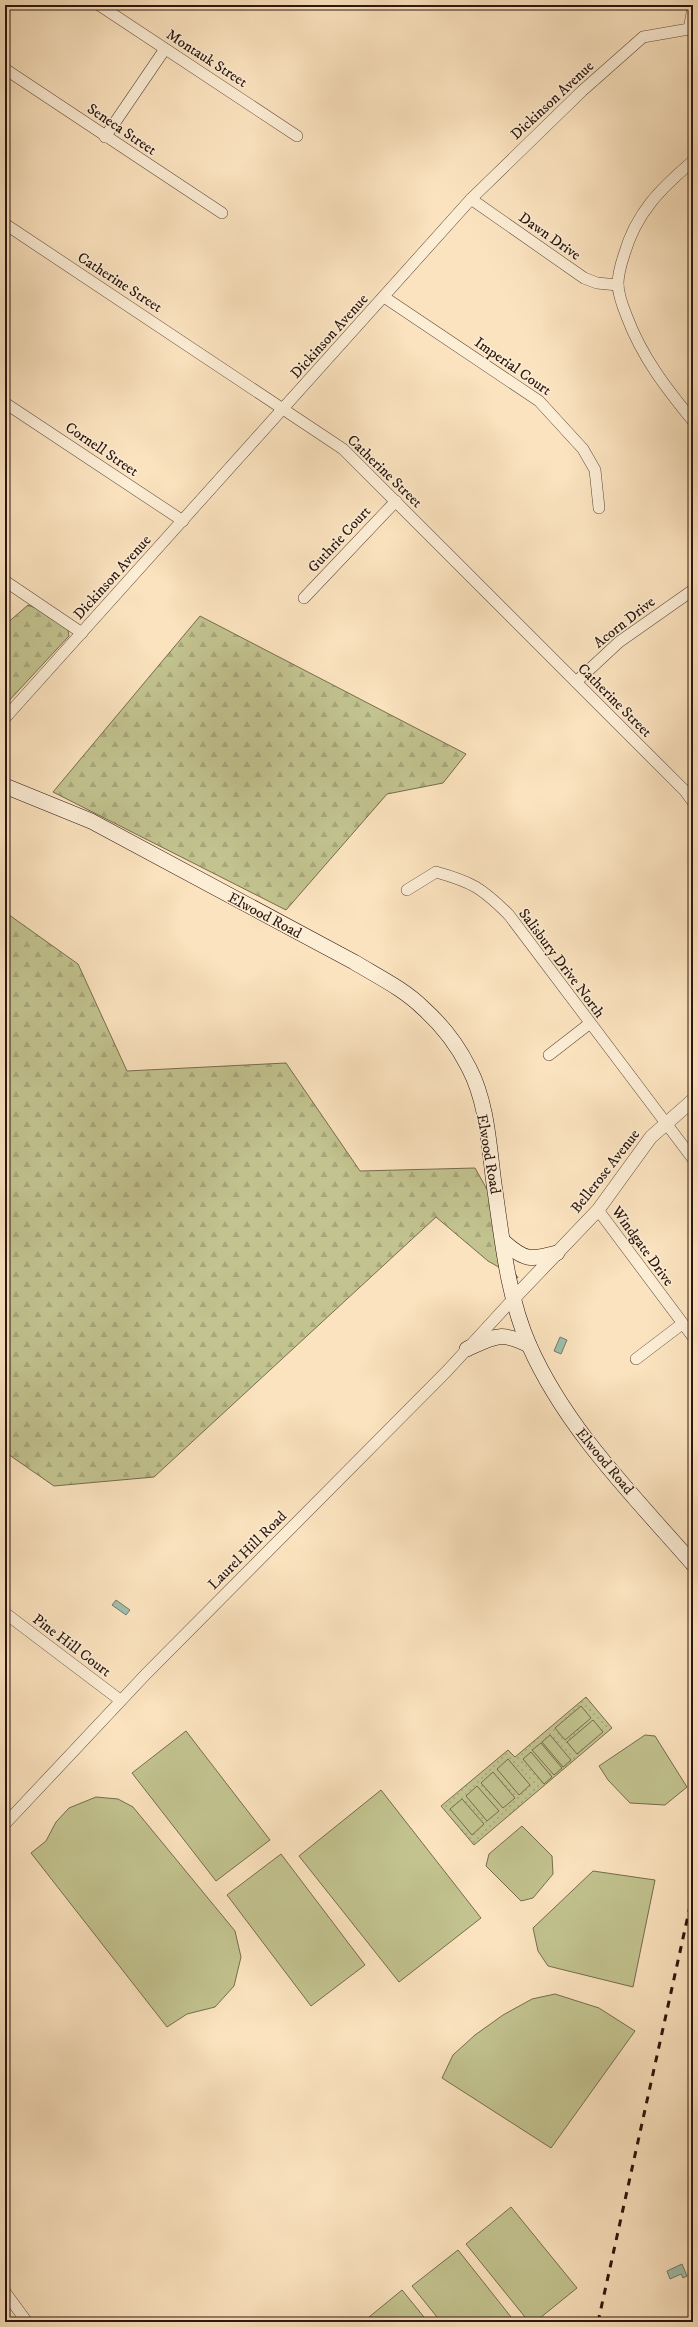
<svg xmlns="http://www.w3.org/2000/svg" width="698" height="2327" font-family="'IM FELL DW Pica',serif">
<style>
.green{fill:url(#green-dots);stroke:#776c4e}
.forest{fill:url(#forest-firs);stroke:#776c4e}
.pitch{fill:#c2c38f;stroke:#776c4e}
.water{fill:#a0bfac;stroke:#727b6d}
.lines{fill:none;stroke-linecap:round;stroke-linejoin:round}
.minor-casing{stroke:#60493a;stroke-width:12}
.tertiary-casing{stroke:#60493a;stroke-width:14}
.secondary-casing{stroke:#2c160e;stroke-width:16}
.minor{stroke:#fcedd5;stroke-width:11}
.tertiary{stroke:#fcedd5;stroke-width:13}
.secondary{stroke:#fcedd5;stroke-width:15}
.rail{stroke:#2c160e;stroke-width:3;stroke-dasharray:7 7;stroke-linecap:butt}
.labels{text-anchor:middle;stroke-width:3;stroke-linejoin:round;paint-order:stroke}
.street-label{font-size:15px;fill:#2c160e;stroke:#fcedd5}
</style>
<defs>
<pattern id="green-dots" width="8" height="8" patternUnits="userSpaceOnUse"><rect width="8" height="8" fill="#c2c38f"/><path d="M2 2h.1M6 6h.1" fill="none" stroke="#a7a77a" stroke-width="1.8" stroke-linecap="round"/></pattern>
<pattern id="forest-firs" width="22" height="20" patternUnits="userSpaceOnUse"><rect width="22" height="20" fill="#c2c38f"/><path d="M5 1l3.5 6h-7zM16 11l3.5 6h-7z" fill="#a7a77a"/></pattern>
</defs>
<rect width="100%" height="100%" fill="#fbe3bf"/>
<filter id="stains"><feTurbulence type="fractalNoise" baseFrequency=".005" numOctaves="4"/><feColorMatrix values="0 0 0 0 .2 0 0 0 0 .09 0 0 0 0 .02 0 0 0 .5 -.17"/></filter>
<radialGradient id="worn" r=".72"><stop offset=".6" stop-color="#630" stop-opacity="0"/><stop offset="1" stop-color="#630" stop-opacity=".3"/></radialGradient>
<path class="green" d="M 586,1697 L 612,1728 L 474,1845 L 441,1806 L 508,1750 L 515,1757 Z"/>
<g class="forest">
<path d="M 28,605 L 41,610 L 68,630 L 69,636 L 5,705 L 5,625 Z"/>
<path d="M 200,616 L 466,754 L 443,783 L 387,794 L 286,910 L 53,792 Z"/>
<path d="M 5,912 L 78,964 L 127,1071 L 286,1063 L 360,1171 L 475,1168 L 506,1223 L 506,1258 L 518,1278 L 488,1261 L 436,1217 L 154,1477 L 54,1486 L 5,1452 Z"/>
</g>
<g class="pitch">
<path d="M 581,1706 L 591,1718 L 565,1740 L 555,1728 Z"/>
<path d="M 593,1720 L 603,1732 L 577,1754 L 567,1742 Z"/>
<path d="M 186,1731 L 270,1840 L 216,1881 L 132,1773 Z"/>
<path d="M 550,1735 L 571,1760 L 563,1767 L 542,1742 Z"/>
<path d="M 645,1735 L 655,1736 L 687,1787 L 665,1805 L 630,1803 L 608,1780 L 599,1766 Z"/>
<path d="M 541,1743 L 562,1768 L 554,1775 L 532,1750 Z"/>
<path d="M 531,1752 L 552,1777 L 544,1784 L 523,1759 Z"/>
<path d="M 508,1759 L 530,1785 L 519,1795 L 497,1769 Z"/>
<path d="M 493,1772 L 515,1798 L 503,1808 L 481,1783 Z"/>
<path d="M 477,1786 L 499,1811 L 487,1821 L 466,1796 Z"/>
<path d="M 381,1790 L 481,1918 L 399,1982 L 299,1856 Z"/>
<path d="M 96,1797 L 118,1799 L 133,1807 L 235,1931 L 241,1957 L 234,1986 L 215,2007 L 187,2014 L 167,2027 L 31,1853 L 46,1841 L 56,1822 L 69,1808 Z"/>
<path d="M 462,1799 L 484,1824 L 472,1835 L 450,1809 Z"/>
<path d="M 522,1826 L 552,1856 L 553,1874 L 533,1898 L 521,1901 L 486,1866 L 489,1854 Z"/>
<path d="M 281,1854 L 365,1965 L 311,2006 L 227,1895 Z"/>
<path d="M 593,1871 L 655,1880 L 633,1987 L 548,1966 L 538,1951 L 533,1928 Z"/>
<path d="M 555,1994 L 599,2008 L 635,2031 L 551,2148 L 442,2078 L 453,2055 L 475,2035 L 503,2015 L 532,1999 Z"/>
<path d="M 511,2207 L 577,2288 L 535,2322 L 529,2322 L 466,2244 Z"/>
<path d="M 458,2250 L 515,2322 L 441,2322 L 412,2286 Z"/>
<path d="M 402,2290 L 428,2322 L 363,2322 Z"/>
</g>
<g class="water">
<path d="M 560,1337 L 567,1340 L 561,1354 L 554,1351 Z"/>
<path d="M 116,1600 L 130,1610 L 126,1615 L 112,1605 Z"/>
<path d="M 682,2264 L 687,2276 L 683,2278 L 681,2274 L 670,2279 L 667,2271 Z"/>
</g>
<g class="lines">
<defs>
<g id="minor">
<path d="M 99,5 L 297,136"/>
<path d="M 5,69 L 222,213"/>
<path d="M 105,137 L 165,49"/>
<path d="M 693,161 C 660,189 636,213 624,255 C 621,264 618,275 618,284 C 618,295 623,307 627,317 C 642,357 666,388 693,421"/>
<path d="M 471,199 L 584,278 L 597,283 L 618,285"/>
<path d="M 5,224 L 343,449 L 685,791 L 693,802"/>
<path d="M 384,297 L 539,401 L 583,449 L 595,470 L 599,508"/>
<path d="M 5,403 L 183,521"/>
<path d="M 5,581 L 82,633"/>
<path d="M 304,598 L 396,501"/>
<path d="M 576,682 L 619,642 L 693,590"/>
<path d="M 5,718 L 471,199 L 582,91 L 643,37 L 689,29 L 693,8"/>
<path d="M 407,890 L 436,872 C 472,882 482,888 509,915 L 693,1159"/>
<path d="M 549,1055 L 589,1024"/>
<path d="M 598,1210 L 693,1337"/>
<path d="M 636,1359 L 682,1324"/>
<path d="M 5,1613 L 120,1700"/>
<path d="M 5,1824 L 146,1674 L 447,1371 L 513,1299"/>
<path d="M 5,2292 L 27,2322"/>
</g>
<path id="tertiary" d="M 513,1299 L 598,1210 L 651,1137 L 693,1100"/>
<g id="secondary">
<path d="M 5,786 L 91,821 L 354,962 C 377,976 404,989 423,1008 C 441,1024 458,1046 469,1068 C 487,1102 489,1146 494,1184 C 502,1237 507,1295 529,1345 C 566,1429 633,1495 693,1564"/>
<path d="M 504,1242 C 525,1261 531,1260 557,1253"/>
<path d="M 467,1349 C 495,1336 500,1331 529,1345"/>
</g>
</defs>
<use href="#minor" class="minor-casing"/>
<use href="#tertiary" class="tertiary-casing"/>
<use href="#secondary" class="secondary-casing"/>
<use href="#minor" class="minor"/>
<use href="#tertiary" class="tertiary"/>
<use href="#secondary" class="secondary"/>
<path class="rail" d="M 598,2322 L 693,1893"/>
</g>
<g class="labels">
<g class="street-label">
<text transform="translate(207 58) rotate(33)" y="5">Montauk Street</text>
<text transform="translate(552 100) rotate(-43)" y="5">Dickinson Avenue</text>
<text transform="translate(122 129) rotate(34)" y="5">Seneca Street</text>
<text transform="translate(550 236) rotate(35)" y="5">Dawn Drive</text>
<text transform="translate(120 282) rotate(33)" y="5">Catherine Street</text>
<text transform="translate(329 336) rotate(-48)" y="5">Dickinson Avenue</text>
<text transform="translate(513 366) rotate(35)" y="5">Imperial Court</text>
<text transform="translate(102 449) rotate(34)" y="5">Cornell Street</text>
<text transform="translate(385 471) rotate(44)" y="5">Catherine Street</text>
<text transform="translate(339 539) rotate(-47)" y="5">Guthrie Court</text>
<text transform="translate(112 577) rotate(-48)" y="5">Dickinson Avenue</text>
<text transform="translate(624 622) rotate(-38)" y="5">Acorn Drive</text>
<text transform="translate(615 700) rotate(45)" y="5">Catherine Street</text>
<text transform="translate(265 915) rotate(28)" y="5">Elwood Road</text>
<text transform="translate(562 963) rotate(53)" y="5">Salisbury Drive North</text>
<text transform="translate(489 1154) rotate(80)" y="5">Elwood Road</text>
<text transform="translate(605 1171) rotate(-52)" y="5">Bellerose Avenue</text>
<text transform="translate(643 1246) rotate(54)" y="5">Windgate Drive</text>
<text transform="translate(605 1461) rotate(50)" y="5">Elwood Road</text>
<text transform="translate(247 1550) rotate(-45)" y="5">Laurel Hill Road</text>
<text transform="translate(72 1645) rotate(37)" y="5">Pine Hill Court</text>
</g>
</g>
<rect width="698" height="2327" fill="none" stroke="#fbe3bf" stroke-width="20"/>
<rect x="6" y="6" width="686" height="2315" fill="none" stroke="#2c160e" stroke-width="2"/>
<rect x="10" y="10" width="678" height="2307" fill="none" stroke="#2c160e"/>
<rect width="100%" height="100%" filter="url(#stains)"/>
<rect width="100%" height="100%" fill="url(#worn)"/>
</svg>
